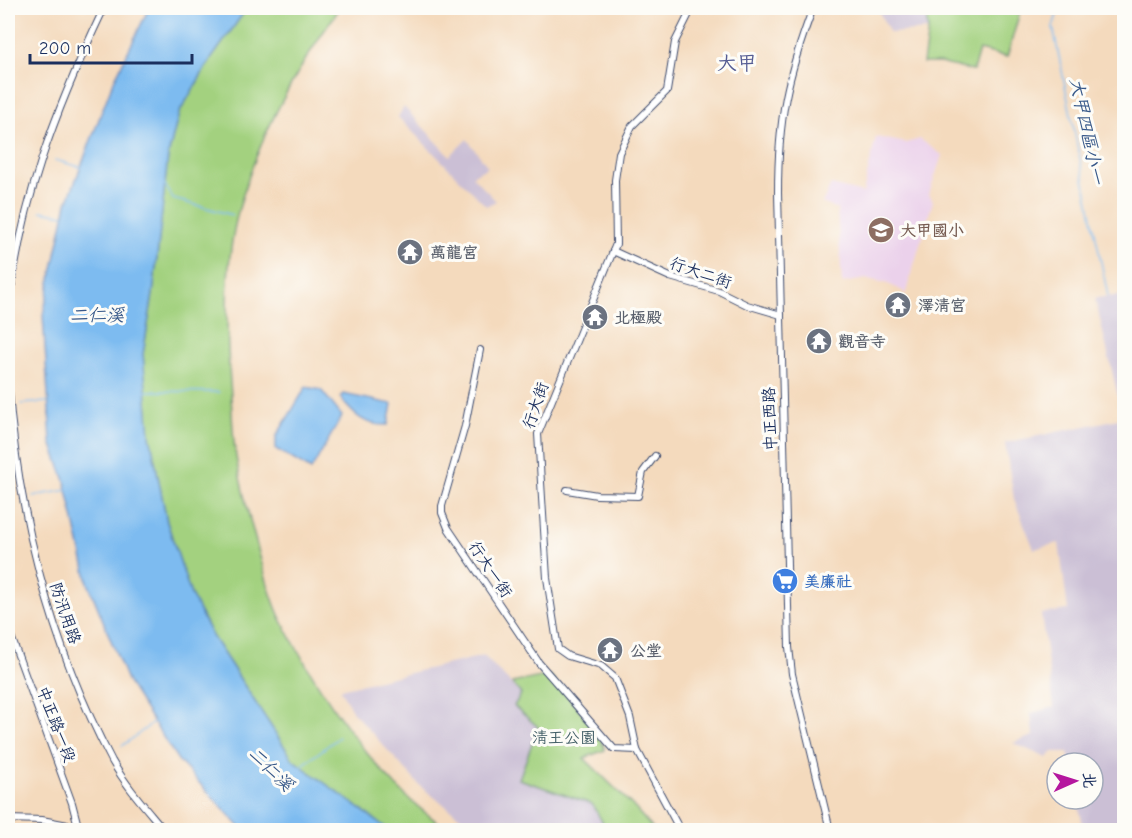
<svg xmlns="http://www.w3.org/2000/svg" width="1132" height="838" font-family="'Comic Neue','LXGW WenKai TC',sans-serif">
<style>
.built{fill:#ebd1eb}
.industrial{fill:#cbbfd5}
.green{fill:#a3d17f;stroke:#5f806e;stroke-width:1.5}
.water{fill:#7dbbf0;stroke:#4c75a7;stroke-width:1.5}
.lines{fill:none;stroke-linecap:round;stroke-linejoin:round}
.stream{stroke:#7dbbf0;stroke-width:1.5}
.minor-casing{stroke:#3c496c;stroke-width:8}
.minor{stroke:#fff;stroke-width:6}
.labels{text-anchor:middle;stroke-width:6;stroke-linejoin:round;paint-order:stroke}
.education-label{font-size:16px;font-weight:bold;fill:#785e54;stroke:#fdfcf7;text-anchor:start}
.worship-label{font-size:16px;font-weight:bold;fill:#5b616d;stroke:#fdfcf7;text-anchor:start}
.street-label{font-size:16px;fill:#1b2f5e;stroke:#fdfcf7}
.shop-label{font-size:16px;font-weight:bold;fill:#366cbe;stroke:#fdfcf7;text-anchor:start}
.park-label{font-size:16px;fill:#446068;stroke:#fdfcf7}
.water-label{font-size:18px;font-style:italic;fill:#38598a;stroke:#fdfcf7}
.quarter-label{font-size:20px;fill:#565d94;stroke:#fdfcf7}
</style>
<rect width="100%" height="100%" fill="#fdfcf7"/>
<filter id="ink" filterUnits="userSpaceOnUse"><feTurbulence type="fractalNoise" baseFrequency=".0167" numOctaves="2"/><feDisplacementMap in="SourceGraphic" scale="12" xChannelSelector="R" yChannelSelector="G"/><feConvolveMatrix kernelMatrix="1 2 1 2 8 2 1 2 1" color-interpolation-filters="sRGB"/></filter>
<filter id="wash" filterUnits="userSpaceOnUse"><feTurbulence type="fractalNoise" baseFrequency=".008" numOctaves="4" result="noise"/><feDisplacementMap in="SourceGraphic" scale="24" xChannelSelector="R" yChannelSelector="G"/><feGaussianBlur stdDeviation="1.35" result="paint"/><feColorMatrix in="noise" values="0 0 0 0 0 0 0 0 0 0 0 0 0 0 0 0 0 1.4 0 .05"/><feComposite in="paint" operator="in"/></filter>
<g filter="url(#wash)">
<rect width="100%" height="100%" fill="#f4dabd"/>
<path class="built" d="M 876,137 L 906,143 L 920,139 L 942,155 L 929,194 L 933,201 L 905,295 L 903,291 L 886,283 L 867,279 L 842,283 L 837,209 L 822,203 L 831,185 L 863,193 Z"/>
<g class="industrial">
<path d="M 877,8 L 925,8 L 928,30 L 890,33 Z"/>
<path d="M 404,107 L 450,156 L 467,139 L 488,167 L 472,176 L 496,201 L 486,206 L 398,117 Z"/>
<path d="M 1124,295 L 1124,830 L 1084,830 L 1077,799 L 1093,799 L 1093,763 L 1070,763 L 1068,752 L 1053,752 L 1047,758 L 1013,743 L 1033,736 L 1031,713 L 1054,707 L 1041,614 L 1068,610 L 1059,543 L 1034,549 L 1014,499 L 1005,443 L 1123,418 L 1095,298 Z"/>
<path d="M 484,656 L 521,694 L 514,706 L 538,726 L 519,779 L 593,804 L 607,830 L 477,830 L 421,787 L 353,712 L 340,689 Z"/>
</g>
<g class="green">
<path d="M 247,8 L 340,8 C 296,69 257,139 238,212 C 224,266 226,327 230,382 C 232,404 232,428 235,450 C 240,485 250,520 259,553 C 265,575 271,599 281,619 C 313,681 355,746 405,795 C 418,808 434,819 448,830 L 389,830 L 293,760 L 212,636 L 191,595 L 167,522 L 150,436 L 143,354 L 153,294 L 168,156 L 179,113 L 209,62 Z"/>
<path d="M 925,8 L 1021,8 L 1007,57 L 979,50 L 973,71 L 940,63 L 923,63 L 928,30 Z"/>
<path d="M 550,675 L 599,733 L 605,750 L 584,758 L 632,805 L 654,830 L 607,830 L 592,804 L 519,779 L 538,727 L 514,706 L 521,694 L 512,683 Z"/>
</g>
<g class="water">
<path d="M 149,8 L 247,8 L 209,62 L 179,113 L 168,156 L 153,294 L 143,354 L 150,436 L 167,522 L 191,595 L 212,636 L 293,760 L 389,830 L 243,830 L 178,760 L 128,683 L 88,583 L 65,481 L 51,442 L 43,315 L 67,203 L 112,85 Z"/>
<path d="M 306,387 L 321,390 L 342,416 L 311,470 L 276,449 L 276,437 Z"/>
<path d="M 343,394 L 392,404 L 388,425 C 365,426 353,415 340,397 Z"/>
</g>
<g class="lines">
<g class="stream">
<path d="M 1059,8 L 1053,27 L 1108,296"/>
<path d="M 55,160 L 80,167"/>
<path d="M 164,183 L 173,199 L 233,215"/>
<path d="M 41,211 L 64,215"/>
<path d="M 146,391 L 219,392"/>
<path d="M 21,404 L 47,402"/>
<path d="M 33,496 L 68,490"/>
<path d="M 122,746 L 153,723"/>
<path d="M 300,767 L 339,737"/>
</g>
</g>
</g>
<g filter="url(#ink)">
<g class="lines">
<defs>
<g id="minor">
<path d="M 813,8 C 787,77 778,118 778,193 L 789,647 L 792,674 L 830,830"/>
<path d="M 613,251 L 670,277 L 719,291 L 747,305 L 781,315"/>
<path d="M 8,321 C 18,206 55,111 104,8"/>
<path d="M 480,350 L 465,426 L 442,506 L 442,513 L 448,528 L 539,663 L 614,749 L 637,750"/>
<path d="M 8,380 C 17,511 50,644 112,761 C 126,786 146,808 164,830"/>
<path d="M 567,490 L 597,495 L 638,496 L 643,472 L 655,456"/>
<path d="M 8,628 L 72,803 L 79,830"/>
<path d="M 8,819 L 42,820 L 78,827"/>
<path d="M 680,830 L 637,750 L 630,717 L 615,678 L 601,666 L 568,656 L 558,649 L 547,578 L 538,434 L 616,244 L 615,180 L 619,153 L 632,126 L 667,91 L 675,42 L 692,8"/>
</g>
</defs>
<use href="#minor" class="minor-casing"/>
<use href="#minor" class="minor"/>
</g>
</g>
<defs>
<symbol id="school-disc" viewBox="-11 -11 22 22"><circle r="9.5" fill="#8d6e63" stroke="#fdfcf7"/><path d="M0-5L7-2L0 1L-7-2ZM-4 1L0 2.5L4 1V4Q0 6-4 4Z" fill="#fff"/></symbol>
<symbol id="temple-disc" viewBox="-11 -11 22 22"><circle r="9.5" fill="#6b7280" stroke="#fdfcf7"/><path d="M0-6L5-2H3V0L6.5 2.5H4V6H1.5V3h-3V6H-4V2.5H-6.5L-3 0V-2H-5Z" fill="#fff"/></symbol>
<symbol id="supermarket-disc" viewBox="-11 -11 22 22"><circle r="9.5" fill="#3f7fe0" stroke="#fdfcf7"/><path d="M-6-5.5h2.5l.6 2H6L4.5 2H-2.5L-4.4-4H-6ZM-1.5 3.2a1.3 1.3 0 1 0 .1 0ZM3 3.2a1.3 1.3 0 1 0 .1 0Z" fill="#fff"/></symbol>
</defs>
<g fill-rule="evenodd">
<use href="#school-disc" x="866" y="215" width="30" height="30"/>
<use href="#temple-disc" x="395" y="237" width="30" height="30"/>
<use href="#temple-disc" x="883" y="290" width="30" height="30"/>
<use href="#temple-disc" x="580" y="302" width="30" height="30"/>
<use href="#temple-disc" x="804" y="326" width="30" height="30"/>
<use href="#supermarket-disc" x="770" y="566" width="30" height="30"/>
<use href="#temple-disc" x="595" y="635" width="30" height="30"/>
</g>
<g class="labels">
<g class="education-label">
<text x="900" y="236">大甲國小</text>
</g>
<g class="worship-label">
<text x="430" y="258">萬龍宮</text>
<text x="918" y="311">澤清宮</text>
<text x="614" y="323">北極殿</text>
<text x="838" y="347">觀音寺</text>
<text x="630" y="656">公堂</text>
</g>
<g class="street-label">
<text transform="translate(701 272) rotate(19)" y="6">行大二街</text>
<text transform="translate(535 405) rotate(-71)" y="6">行大街</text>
<text transform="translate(769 419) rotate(-92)" y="6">中正西路</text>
<text transform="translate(491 569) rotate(56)" y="6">行大一街</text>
<text transform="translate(66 613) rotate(71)" y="6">防汛用路</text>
<text transform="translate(57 724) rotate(69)" y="6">中正路一段</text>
</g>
<g class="shop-label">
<text x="804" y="587">美廉社</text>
</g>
<g class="park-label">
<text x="564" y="743">清王公園</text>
</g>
<g class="water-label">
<text transform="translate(1087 131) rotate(78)" y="6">大甲四區小一</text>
<text x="97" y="321">二仁溪</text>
<text transform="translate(271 769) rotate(44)" y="6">二仁溪</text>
</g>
<g class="quarter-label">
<text x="737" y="70">大甲</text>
</g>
</g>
<rect width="1132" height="838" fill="none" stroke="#fdfcf7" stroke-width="30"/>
<g transform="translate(1075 781) rotate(87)"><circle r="28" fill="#fdfcf7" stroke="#a3aaba" stroke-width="1.5"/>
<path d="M0-4.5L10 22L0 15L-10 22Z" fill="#b5179e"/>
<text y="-9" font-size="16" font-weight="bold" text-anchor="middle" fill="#1b2f5e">北</text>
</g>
<path d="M30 54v9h162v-9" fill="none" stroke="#1b2f5e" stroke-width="3"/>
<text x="39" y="54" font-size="18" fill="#1b2f5e" stroke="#fdfcf7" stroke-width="4.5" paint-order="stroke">200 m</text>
</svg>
